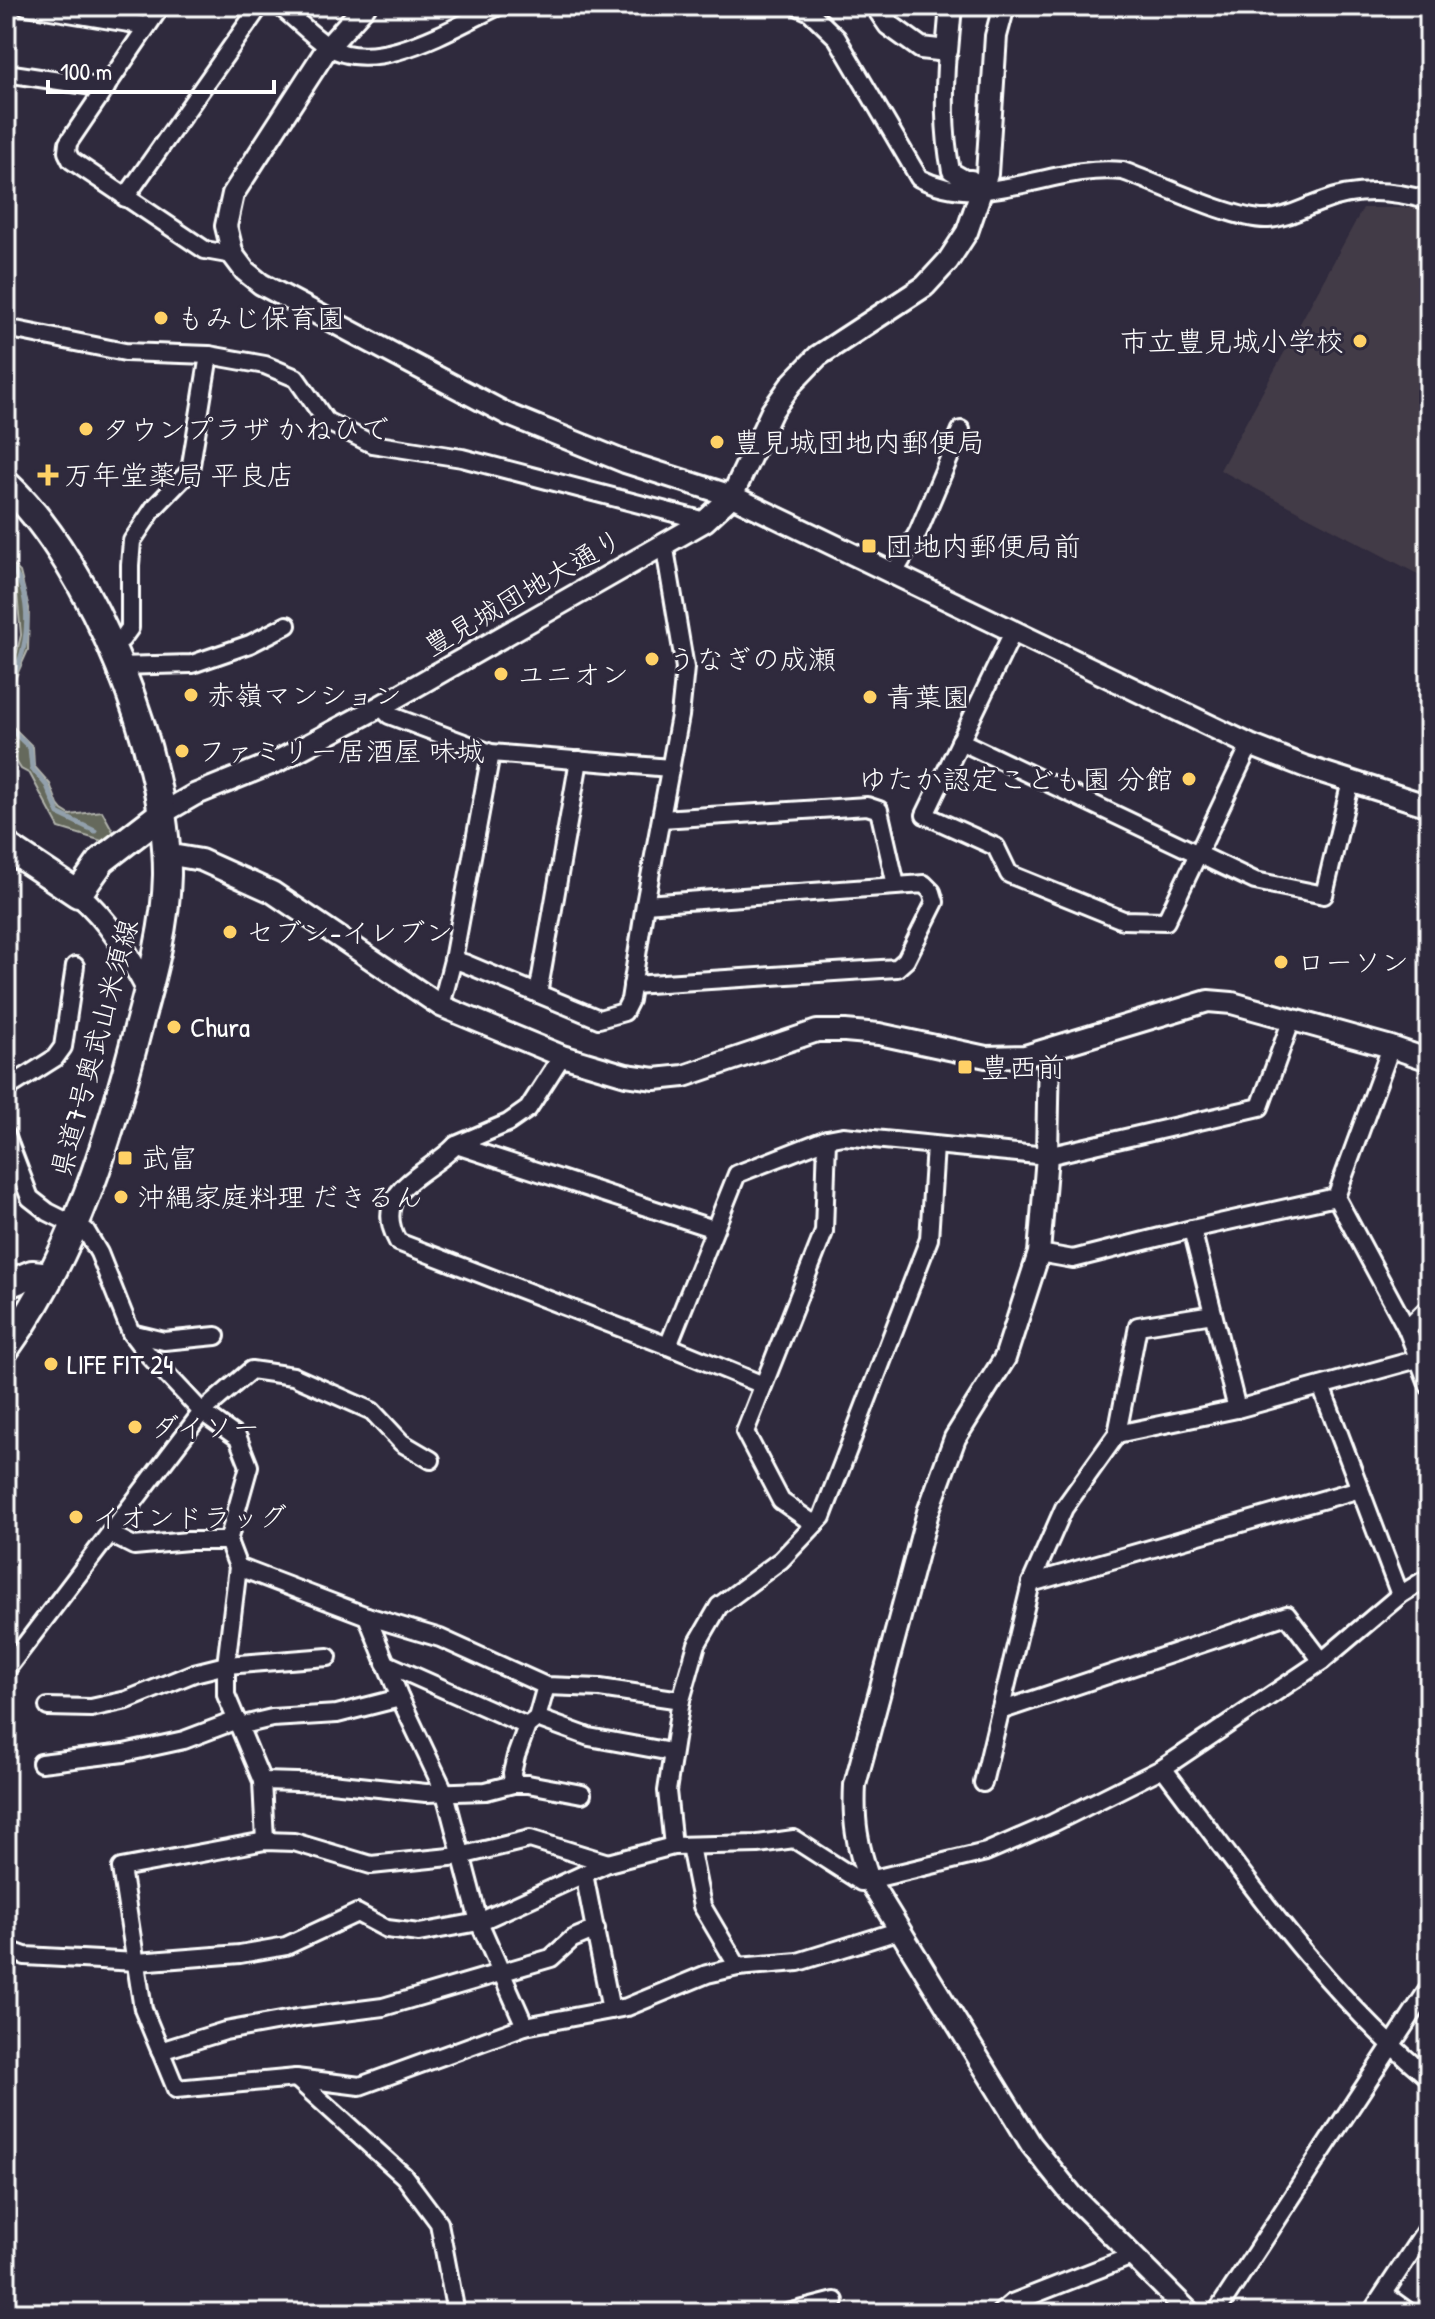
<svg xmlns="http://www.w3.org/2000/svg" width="1435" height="2319" font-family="'Patrick Hand','Klee One',sans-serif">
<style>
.built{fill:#423a46}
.park{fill:#65695b;stroke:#b2b4ad;stroke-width:2}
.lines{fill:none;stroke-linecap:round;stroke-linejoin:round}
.stream{stroke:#92a0ac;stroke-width:5}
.minor-casing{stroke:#fff;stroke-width:22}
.tertiary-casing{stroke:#fff;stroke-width:26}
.primary-casing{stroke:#fff;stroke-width:32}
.minor{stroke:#2f2a3d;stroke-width:16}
.tertiary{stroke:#2f2a3d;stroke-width:20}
.primary{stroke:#2f2a3d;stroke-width:26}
.poi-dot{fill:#ffd166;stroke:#2f2a3d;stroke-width:3}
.labels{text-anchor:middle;stroke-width:6;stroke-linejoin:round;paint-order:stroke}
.poi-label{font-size:28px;fill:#fff;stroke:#2f2a3d;text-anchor:start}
.street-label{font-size:28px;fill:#fff;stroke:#2f2a3d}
</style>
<rect width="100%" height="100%" fill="#2f2a3d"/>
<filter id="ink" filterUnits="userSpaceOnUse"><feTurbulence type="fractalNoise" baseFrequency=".0125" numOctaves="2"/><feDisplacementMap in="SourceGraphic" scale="16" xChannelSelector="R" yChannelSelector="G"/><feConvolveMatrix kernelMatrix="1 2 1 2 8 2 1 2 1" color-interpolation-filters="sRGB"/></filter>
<g filter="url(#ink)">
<path class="built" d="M 1363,208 L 1424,208 L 1429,211 L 1429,580 L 1220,470 Z"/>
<g class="park">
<path d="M 6,559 L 20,572 L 29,608 L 28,650 L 15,679 L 6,690 L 6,669 L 17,652 L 21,635 L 16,583 L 6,571 Z"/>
<path d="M 6,720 L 33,747 L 34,766 L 50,784 L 58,805 L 62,810 L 70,815 L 102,811 L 114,833 L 102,841 L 59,828 L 30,774 L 21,769 L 6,745 Z"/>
</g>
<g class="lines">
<g class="stream">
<path d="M 6,563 C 36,588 31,657 6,685"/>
<path d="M 6,725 L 30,748 L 32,768 L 47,786 L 59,814 L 95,831"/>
</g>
<defs>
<g id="minor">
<path d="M 26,6 L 147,26"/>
<path d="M 161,6 L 68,143 L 67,152 L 71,160 L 205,250 L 233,255"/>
<path d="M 279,6 C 295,18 310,34 326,45 C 374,78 453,27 499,6"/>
<path d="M 797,6 L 810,12 L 837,38 L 919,178 C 987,213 1053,163 1123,171 C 1157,183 1236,221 1268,219 C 1287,218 1303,208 1321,202 C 1356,188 1393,190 1429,201"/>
<path d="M 947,51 C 944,93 943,130 951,171 L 965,179 L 971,179"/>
<path d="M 6,73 L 106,88"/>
<path d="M 125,198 L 260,6"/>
<path d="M 6,328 L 125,352 L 209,355 L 265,365 L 296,378 L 326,421 L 372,444 L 462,458 L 705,521"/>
<path d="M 894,573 L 918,532 L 961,430"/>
<path d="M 1013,632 L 925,815 L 996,847 L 1009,874 L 1123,920 L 1166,921 L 1250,745"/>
<path d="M 109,645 L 122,639 L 130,628 L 130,565 L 132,541 L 154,508 L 190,471 L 209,355"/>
<path d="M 118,666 L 192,664 L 250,644 L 287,625"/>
<path d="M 381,706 L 389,715 L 491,753 L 670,768"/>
<path d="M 960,741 L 1255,881 L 1324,895 L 1351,781"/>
<path d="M 661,819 L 867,806 L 879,810 L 896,885"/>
<path d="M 453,960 L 464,963 L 599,1019 L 624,1012 L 630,1000 L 645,904 L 680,716 L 685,668 L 664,543"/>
<path d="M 632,985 L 897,968 L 906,960 L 935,902 L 932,892 L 924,884 L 645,904"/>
<path d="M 538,994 L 579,760"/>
<path d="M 441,1006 L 453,960 L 491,753"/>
<path d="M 1391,1047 L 1336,1197 L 1407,1329 L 1429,1386"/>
<path d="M 562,1056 L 528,1109 L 508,1123 L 456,1145 L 714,1229"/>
<path d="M 6,1089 L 55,1058 L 63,1047 L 75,966"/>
<path d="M 6,1135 L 30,1198 L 48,1212 L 86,1231 L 99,1253 L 131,1333 L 144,1350 L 202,1412 L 238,1438 L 249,1466 L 228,1541 L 238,1567 L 226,1665 L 226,1695 L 262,1781 L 265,1841"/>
<path d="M 456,1145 C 428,1175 369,1190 398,1242 L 668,1346 L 763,1385"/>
<path d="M 1192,1229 L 1237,1409"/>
<path d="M 1039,1253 L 1073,1259 L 1192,1229 L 1336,1197"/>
<path d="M 1407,1329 L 1429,1307"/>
<path d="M 131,1333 L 164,1341 L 216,1336"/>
<path d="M 668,1346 L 737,1174 L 827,1139 L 843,1136 L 1047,1156 L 1260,1107 L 1292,1019"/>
<path d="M 1321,1386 L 1400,1595"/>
<path d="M 1117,1434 L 1237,1409 L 1418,1359"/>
<path d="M 814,1524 L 781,1501 L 745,1432 L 824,1232 L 827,1139"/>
<path d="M 110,1534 L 134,1546 L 188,1541 L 228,1541"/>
<path d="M 238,1567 L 367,1616 L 440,1638 L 546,1686 L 600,1688 L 681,1700"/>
<path d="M 1031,1583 L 1360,1489"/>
<path d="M 367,1616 L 400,1698 L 445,1793 L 479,1922 L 525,2026"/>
<path d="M 385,1663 L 527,1726"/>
<path d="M 6,1670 L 202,1412 L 251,1370 L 293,1376 L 372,1411 L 402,1443 L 431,1460"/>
<path d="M 48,1707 L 91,1708 L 127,1700 L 194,1673 L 226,1665 L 328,1657"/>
<path d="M 1000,1711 L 1287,1615 L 1322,1661"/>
<path d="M 537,1718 L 589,1737 L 671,1752"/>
<path d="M 239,1726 L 272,1718 L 337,1714 L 400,1698"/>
<path d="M 41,1763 L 124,1753 L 184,1740 L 237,1720"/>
<path d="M 1163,1768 C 1245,1876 1323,1991 1429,2078"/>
<path d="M 262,1781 L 331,1783 L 426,1793 L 486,1791 L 513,1784 L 528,1784 L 582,1794"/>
<path d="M 983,1783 L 1031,1583 L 1064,1508 L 1117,1434 L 1138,1326 L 1213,1314"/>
<path d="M 513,1784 L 512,1773 L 516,1756 L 527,1726 L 537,1718 L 546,1686"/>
<path d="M 673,1846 L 667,1791 L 681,1700 L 697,1644 L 719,1606 L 781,1560 L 822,1517 L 929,1239 L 935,1146"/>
<path d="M 690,1846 L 702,1906 L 738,1967"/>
<path d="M 608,1863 L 530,1839 L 460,1856 L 371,1865 L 294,1842 L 265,1841 L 121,1868 L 143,2009 L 176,2089 L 296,2078 L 360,2086 L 525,2026 L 627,2007 L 707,1974 L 738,1967 L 798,1962 L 901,1930"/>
<path d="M 584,1874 L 611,2010"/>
<path d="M 6,1949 L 25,1956 L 137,1962 L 240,1954 L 286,1946 L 357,1913 L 387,1929 L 419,1933 L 479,1922 L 608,1863 L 673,1846 L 758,1844 L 794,1839 L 861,1882 L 986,1852 L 1053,1823 L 1163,1768 L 1322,1661 L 1400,1595 L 1429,1577"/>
<path d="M 160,2051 L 225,2031 L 297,2018 L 383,2007 L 551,1958 L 572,1939 L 596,1929"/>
<path d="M 296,2078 L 404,2176 L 439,2223 L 456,2313"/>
<path d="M 1385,2295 L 1410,2313"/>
<path d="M 788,2313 L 835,2301"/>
<path d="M 1000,2313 L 1012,2303 L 1132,2256"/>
<path d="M 1216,2313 L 1429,1988"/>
<path d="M 1371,2313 L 1429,2225"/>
</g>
<g id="tertiary">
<path d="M 365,6 L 328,47 L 233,194 L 226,226 L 233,255 L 245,271 L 261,284 L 509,415 L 625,462 L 732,496 L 1250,745 L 1306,767 L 1429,806"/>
<path d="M 876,6 L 889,25 L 921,48 L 947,51 L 951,6"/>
<path d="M 163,813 L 194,795 L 278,761 L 381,706 L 705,521 L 732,496 L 772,411 L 792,383 L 818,356 L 925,286 L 948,261 L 967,232 L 987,174 L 996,36 L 1004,6"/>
<path d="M 166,854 L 201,860 L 272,892 L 441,1006 L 562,1056 L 626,1075 L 655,1079 L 684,1076 L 817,1031 L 845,1031 L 879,1034 L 986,1057 L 1025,1056 L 1208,1001 L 1232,1003 L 1391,1047 L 1429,1060"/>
<path d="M 78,894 C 109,920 129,955 148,991"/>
<path d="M 1049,1050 L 1047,1156 L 1039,1253 L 1005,1358 L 955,1438 L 928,1512 L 855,1785 C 853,1822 857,1845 869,1880 L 1031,2144 L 1072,2195 L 1190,2313"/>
</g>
<g id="primary">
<path d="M 6,484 C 93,565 168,757 167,875 C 166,925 152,976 139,1024 C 110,1137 76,1252 6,1348"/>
<path d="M 6,846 L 78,894 L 102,860 L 163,813"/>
<path d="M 6,1285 L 32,1274 L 50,1276"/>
</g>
</defs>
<use href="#minor" class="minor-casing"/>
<use href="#tertiary" class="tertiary-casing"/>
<use href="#primary" class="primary-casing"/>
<use href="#minor" class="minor"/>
<use href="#tertiary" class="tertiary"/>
<use href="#primary" class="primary"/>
</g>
</g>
<g class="poi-dot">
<circle cx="161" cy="318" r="8"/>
<circle cx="1360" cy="341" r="8"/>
<circle cx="86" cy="429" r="8"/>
<circle cx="717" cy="442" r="8"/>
<path d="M44 463h8v8h8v8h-8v8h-8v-8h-8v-8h8z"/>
<rect x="861" y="538" width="16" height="16" rx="4"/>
<circle cx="652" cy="659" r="8"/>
<circle cx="501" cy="674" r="8"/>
<circle cx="191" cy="695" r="8"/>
<circle cx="870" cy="697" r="8"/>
<circle cx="182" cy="751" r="8"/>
<circle cx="1189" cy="779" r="8"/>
<circle cx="230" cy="932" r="8"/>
<circle cx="1281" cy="962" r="8"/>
<circle cx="174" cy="1027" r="8"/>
<rect x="957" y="1059" width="16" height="16" rx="4"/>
<rect x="117" y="1150" width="16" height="16" rx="4"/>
<circle cx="121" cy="1197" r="8"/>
<circle cx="51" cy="1364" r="8"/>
<circle cx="135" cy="1427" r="8"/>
<circle cx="76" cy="1517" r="8"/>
</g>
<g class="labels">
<g class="poi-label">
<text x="177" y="328">もみじ保育園</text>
<text x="1344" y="351" text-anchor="end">市立豊見城小学校</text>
<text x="102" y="439">タウンプラザ かねひで</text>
<text x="733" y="452">豊見城団地内郵便局</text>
<text x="64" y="485">万年堂薬局 平良店</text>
<text x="885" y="556">団地内郵便局前</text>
<text x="668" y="669">うなぎの成瀬</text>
<text x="517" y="684">ユニオン</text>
<text x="207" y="705">赤嶺マンション</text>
<text x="886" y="707">青葉園</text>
<text x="198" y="761">ファミリー居酒屋 味城</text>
<text x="1173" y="789" text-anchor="end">ゆたか認定こども園 分館</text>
<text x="246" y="942">セブン-イレブン</text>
<text x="1297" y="972">ローソン</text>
<text x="190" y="1037">Chura</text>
<text x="981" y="1077">豊西前</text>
<text x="141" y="1168">武富</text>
<text x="137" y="1207">沖縄家庭料理 だきるん</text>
<text x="67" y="1374">LIFE FIT 24</text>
<text x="151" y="1437">ダイソー</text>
<text x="92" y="1527">イオンドラッグ</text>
</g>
<g class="street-label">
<text transform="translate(523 592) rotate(-30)" y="10">豊見城団地大通り</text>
<text transform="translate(94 1048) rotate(-75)" y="10">県道7号奥武山米須線</text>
</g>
</g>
<rect width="1435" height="2319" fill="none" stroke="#2f2a3d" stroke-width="32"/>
<rect x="16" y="16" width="1403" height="2287" fill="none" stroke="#fff" stroke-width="3" filter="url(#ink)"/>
<path d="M48 80v12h226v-12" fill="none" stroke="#ffffff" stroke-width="4"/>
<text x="60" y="80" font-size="24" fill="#ffffff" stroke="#2f2a3d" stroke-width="6" paint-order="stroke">100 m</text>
</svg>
